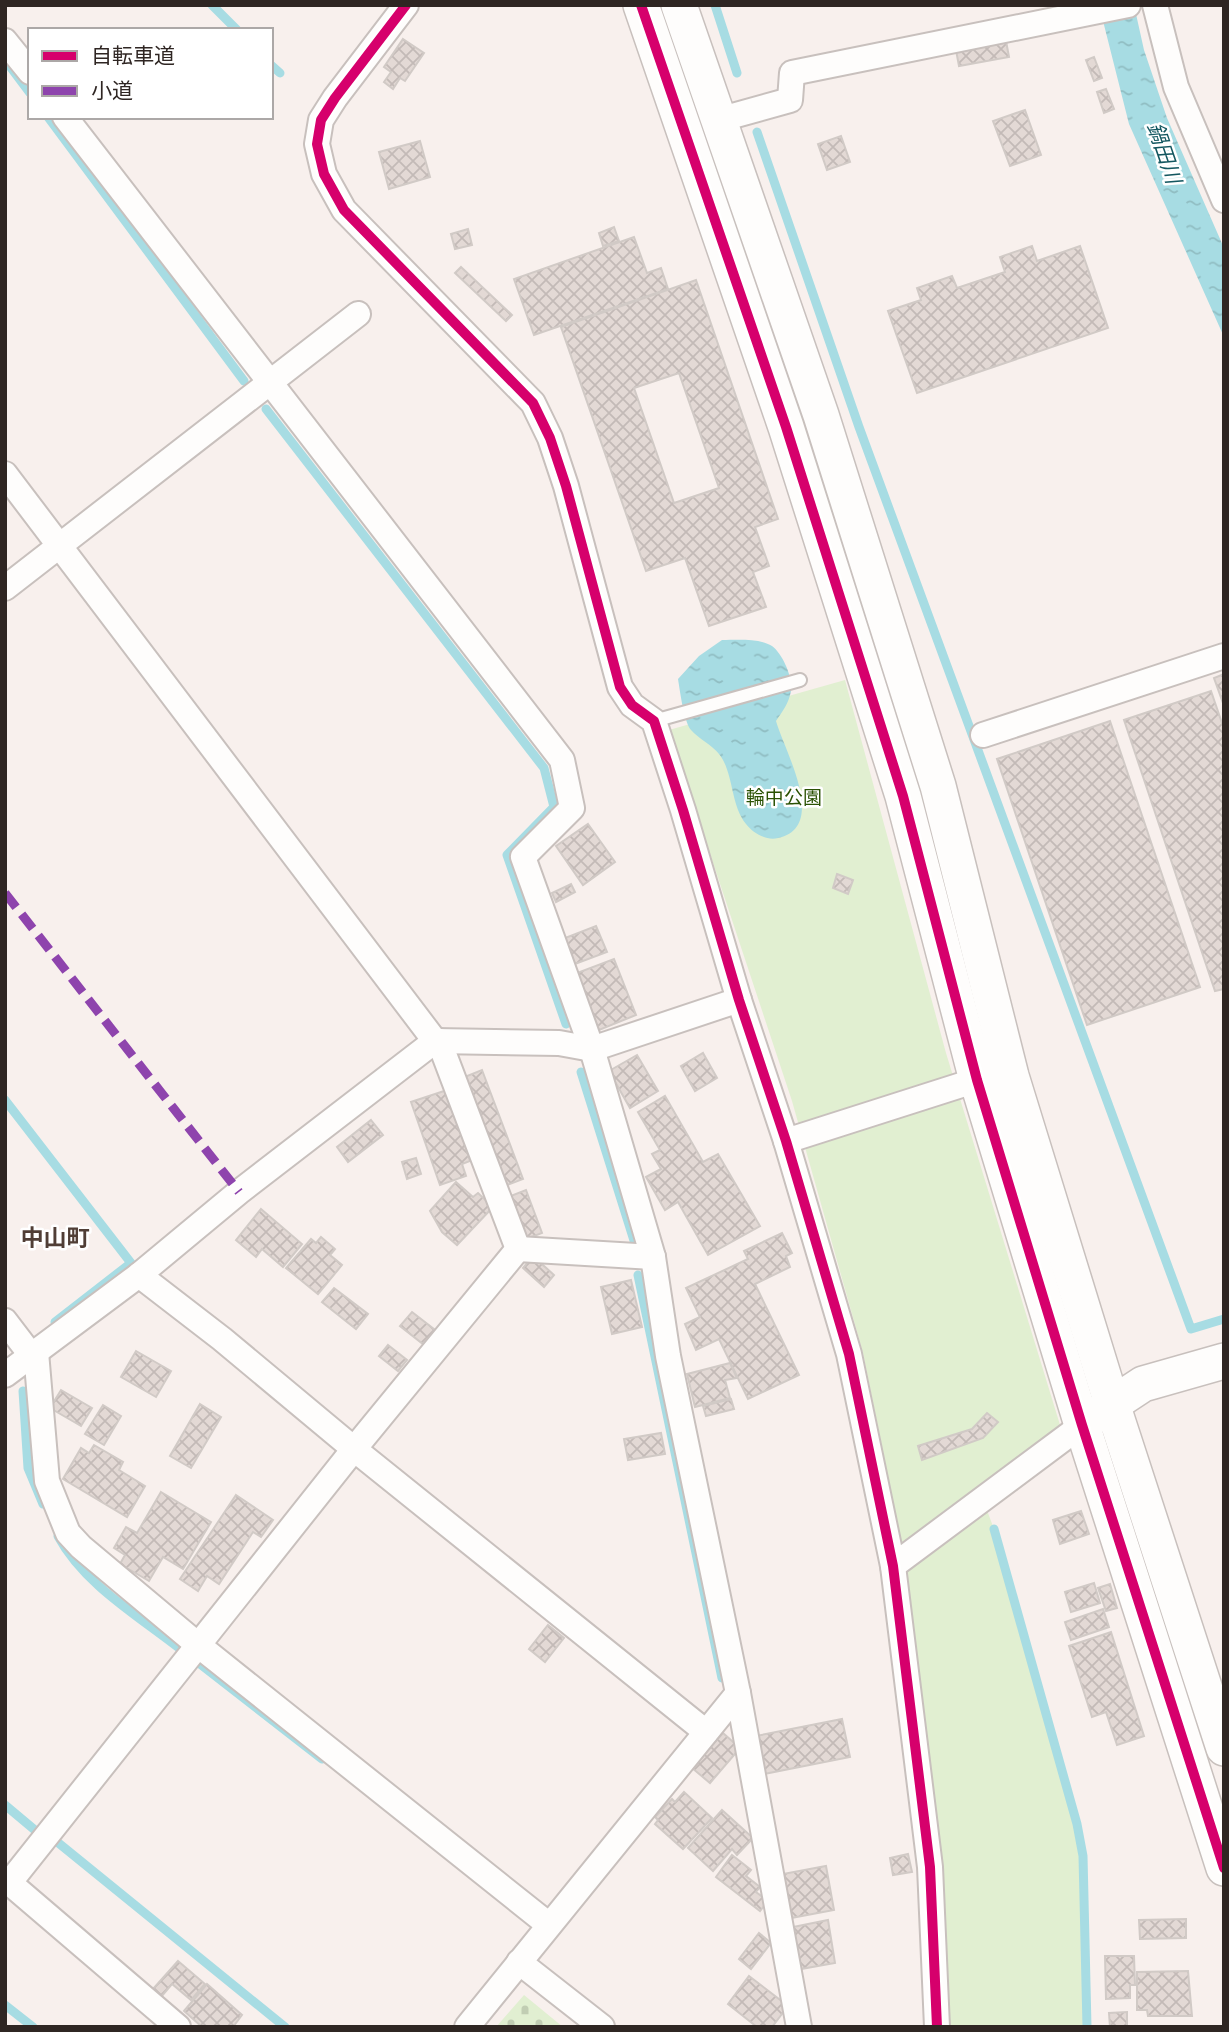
<svg xmlns="http://www.w3.org/2000/svg" width="1229" height="2032" font-family="Jost,'Noto Sans JP',sans-serif">
<style>
.cemetery{fill:url(#cemetery-stones)}
.park{fill:#e1efd1}
.water{fill:url(#water-ripples)}
.lines{fill:none;stroke-linecap:round;stroke-linejoin:round}
.stream{stroke:#a7dce3;stroke-width:9}
.building{fill:url(#building-cross-hatch);stroke:#d1cac6;stroke-width:2;fill-rule:evenodd}
.lane-casing{stroke:#c8c0bd;stroke-width:16}
.street-casing{stroke:#c8c0bd;stroke-width:28}
.secondary-casing{stroke:#c8c0bd;stroke-width:38}
.lane{stroke:#fefdfc;stroke-width:12}
.street{stroke:#fefdfc;stroke-width:24}
.secondary{stroke:#fefdfc;stroke-width:35}
.quiet{stroke:#8e44ad;stroke-width:9;stroke-dasharray:18 9;stroke-linecap:butt}
.cycleway-casing{stroke:#fff;stroke-width:15}
.cycleway{stroke:#d6006c;stroke-width:10}
.labels{text-anchor:middle;stroke-width:5;stroke-linejoin:round;paint-order:stroke}
.park-label{font-size:19px;fill:#2b5204;stroke:#fff}
.water-label{font-size:21px;font-style:italic;fill:#135760;stroke:#fff}
.quarter-label{font-size:23px;font-weight:bold;fill:#503e36;stroke:#fff}
</style>
<defs>
<pattern id="cemetery-stones" width="16" height="16" patternUnits="userSpaceOnUse" patternTransform="scale(1.75)"><rect width="16" height="16" fill="#e1efd1"/><path d="M2 7V4a2 2 0 0 1 4 0v3zM10 15v-3a2 2 0 0 1 4 0v3z" fill="#c1cdb3"/></pattern>
<pattern id="water-ripples" width="26" height="14" patternUnits="userSpaceOnUse" patternTransform="scale(1.75)"><rect width="26" height="14" fill="#a7dce3"/><path d="M2 4q2-2 4 0t4 0M15 11q2-2 4 0t4 0" fill="none" stroke="#90bdc2"/></pattern>
<pattern id="building-cross-hatch" width="8" height="8" patternUnits="userSpaceOnUse" patternTransform="scale(1.75)"><rect width="8" height="8" fill="#e3d9d5"/><path d="M0 0l8 8M0 8l8-8" fill="none" stroke="#c3bab7"/></pattern>
</defs>
<rect width="100%" height="100%" fill="#f8f0ed"/>
<path class="cemetery" d="M 524,1995 L 563,2027 L 496,2027 Z"/>
<path class="park" d="M 845,680 L 946,1053 L 1068,1451 L 985,1505 L 994,1529 L 1077,1824 L 1083,1856 L 1087,2027 L 948,2027 L 939,1866 L 907,1570 L 863,1353 L 792,1101 L 669,730 Z"/>
<g class="water">
<path d="M 1099,5 L 1134,5 L 1144,50 L 1167,118 L 1224,248 L 1224,337 L 1129,124 Z"/>
<path d="M 722,640 C 737,640 759,638 772,646 C 783,654 793,678 791,691 C 789,703 782,712 776,721 C 784,750 829,827 778,838 C 766,841 753,833 746,824 C 730,804 734,773 719,754 C 712,745 699,739 691,730 C 684,722 680,691 678,679 L 699,656 Z"/>
</g>
<g class="lines">
<g class="stream">
<path d="M 212,5 L 237,30"/>
<path d="M 715,5 L 737,73"/>
<path d="M 6,61 L 30,93"/>
<path d="M 271,65 L 280,73"/>
<path d="M 48,117 L 244,381"/>
<path d="M 757,132 L 859,427 L 1191,1329 L 1224,1319"/>
<path d="M 266,409 L 544,768 L 554,807 L 507,855 L 566,1024"/>
<path d="M 581,1072 L 636,1247"/>
<path d="M 5,1100 L 131,1263 L 55,1322"/>
<path d="M 638,1275 L 722,1678"/>
<path d="M 23,1391 L 28,1468 L 43,1504"/>
<path d="M 994,1529 L 1077,1824 L 1083,1856 L 1087,2027"/>
<path d="M 58,1536 C 84,1584 137,1615 179,1648"/>
<path d="M 200,1664 L 322,1759"/>
<path d="M 5,1805 L 36,1831"/>
<path d="M 56,1841 L 285,2027"/>
<path d="M 5,2005 L 33,2027"/>
</g>
</g>
<g class="building">
<path d="M 403,39 L 424,53 L 405,81 L 400,78 L 393,89 L 384,82 L 391,72 L 384,67 Z"/>
<path d="M 1006,41 L 1009,57 L 959,66 L 956,50 Z"/>
<path d="M 1094,57 L 1102,78 L 1094,81 L 1086,60 Z"/>
<path d="M 1106,89 L 1114,109 L 1104,113 L 1097,92 Z"/>
<path d="M 1025,110 L 1041,155 L 1010,166 L 993,121 Z"/>
<path d="M 841,136 L 850,162 L 827,170 L 818,144 Z"/>
<path d="M 420,141 L 430,177 L 389,189 L 379,152 Z"/>
<path d="M 614,227 L 619,241 L 603,246 L 599,233 Z"/>
<path d="M 468,229 L 472,245 L 455,249 L 451,234 Z"/>
<path d="M 634,237 L 647,273 L 661,268 L 668,289 L 534,335 L 514,279 Z"/>
<path d="M 1032,246 L 1037,261 L 1080,246 L 1108,328 L 917,393 L 888,311 L 921,300 L 917,288 L 952,276 L 957,288 L 1005,272 L 1000,257 Z"/>
<path d="M 461,267 L 512,315 L 506,321 L 455,273 Z"/>
<path d="M 696,280 L 778,519 L 755,527 L 769,566 L 753,572 L 766,607 L 709,626 L 685,558 L 646,571 L 561,327 ZM 679,373 L 719,488 L 674,503 L 634,388 Z"/>
<path d="M 1224,674 L 1224,706 L 1214,678 Z"/>
<path d="M 1211,691 L 1224,729 L 1224,989 L 1215,991 L 1124,720 Z"/>
<path d="M 1110,721 L 1200,987 L 1087,1025 L 997,759 Z"/>
<path d="M 588,824 L 615,862 L 583,885 L 556,846 Z"/>
<path d="M 837,874 L 853,880 L 848,894 L 833,888 Z"/>
<path d="M 571,884 L 575,892 L 556,902 L 552,893 Z"/>
<path d="M 596,926 L 607,952 L 575,964 L 565,938 Z"/>
<path d="M 614,959 L 636,1015 L 599,1030 L 577,973 Z"/>
<path d="M 703,1053 L 717,1078 L 695,1091 L 681,1066 Z"/>
<path d="M 637,1055 L 658,1091 L 630,1108 L 609,1071 Z"/>
<path d="M 482,1070 L 523,1179 L 502,1187 L 462,1078 Z"/>
<path d="M 447,1090 L 470,1161 L 462,1164 L 466,1176 L 440,1185 L 411,1102 Z"/>
<path d="M 665,1096 L 703,1162 L 718,1154 L 760,1226 L 708,1255 L 678,1202 L 665,1210 L 646,1177 L 661,1169 L 652,1154 L 660,1150 L 638,1112 Z"/>
<path d="M 371,1120 L 383,1135 L 348,1162 L 337,1147 Z"/>
<path d="M 416,1158 L 421,1174 L 407,1179 L 402,1162 Z"/>
<path d="M 456,1182 L 473,1197 L 478,1193 L 493,1207 L 457,1245 L 442,1232 L 430,1211 Z"/>
<path d="M 526,1190 L 542,1233 L 524,1240 L 508,1197 Z"/>
<path d="M 261,1209 L 302,1244 L 283,1267 L 262,1249 L 256,1257 L 236,1240 Z"/>
<path d="M 782,1233 L 792,1253 L 786,1256 L 790,1267 L 755,1284 L 799,1375 L 748,1399 L 719,1339 L 696,1350 L 685,1324 L 700,1317 L 686,1288 L 748,1259 L 744,1251 Z"/>
<path d="M 321,1237 L 335,1249 L 330,1255 L 342,1265 L 318,1294 L 286,1268 L 311,1239 L 316,1243 Z"/>
<path d="M 533,1256 L 554,1275 L 544,1287 L 523,1268 Z"/>
<path d="M 631,1280 L 642,1327 L 612,1334 L 601,1287 Z"/>
<path d="M 334,1288 L 368,1314 L 356,1329 L 322,1302 Z"/>
<path d="M 412,1312 L 439,1333 L 428,1348 L 400,1326 Z"/>
<path d="M 388,1345 L 407,1360 L 398,1371 L 379,1356 Z"/>
<path d="M 136,1351 L 171,1371 L 156,1397 L 121,1377 Z"/>
<path d="M 730,1363 L 737,1378 L 725,1380 L 730,1398 L 695,1407 L 687,1374 Z"/>
<path d="M 61,1390 L 92,1408 L 81,1426 L 50,1408 Z"/>
<path d="M 731,1399 L 734,1409 L 706,1416 L 703,1406 Z"/>
<path d="M 200,1404 L 221,1417 L 191,1468 L 170,1456 Z"/>
<path d="M 103,1405 L 121,1416 L 104,1445 L 85,1434 Z"/>
<path d="M 987,1413 L 998,1422 L 983,1438 L 922,1460 L 918,1446 L 972,1429 Z"/>
<path d="M 661,1433 L 665,1454 L 628,1460 L 624,1439 Z"/>
<path d="M 94,1445 L 123,1462 L 119,1470 L 145,1486 L 127,1517 L 63,1479 L 81,1448 L 89,1453 Z"/>
<path d="M 161,1492 L 211,1522 L 183,1569 L 163,1557 L 149,1581 L 120,1564 L 125,1555 L 114,1548 L 126,1527 L 137,1533 Z"/>
<path d="M 236,1495 L 273,1520 L 261,1537 L 253,1532 L 219,1584 L 207,1576 L 198,1591 L 180,1579 Z"/>
<path d="M 1081,1511 L 1089,1534 L 1060,1544 L 1053,1520 Z"/>
<path d="M 1094,1583 L 1100,1603 L 1071,1612 L 1065,1592 Z"/>
<path d="M 1110,1584 L 1117,1608 L 1106,1611 L 1098,1588 Z"/>
<path d="M 1103,1609 L 1109,1627 L 1071,1640 L 1065,1622 Z"/>
<path d="M 548,1625 L 564,1638 L 545,1662 L 529,1649 Z"/>
<path d="M 1111,1632 L 1144,1736 L 1117,1745 L 1106,1712 L 1092,1717 L 1069,1646 Z"/>
<path d="M 842,1719 L 850,1757 L 764,1774 L 756,1736 Z"/>
<path d="M 723,1733 L 740,1748 L 710,1783 L 692,1768 Z"/>
<path d="M 684,1792 L 712,1818 L 683,1849 L 655,1824 L 658,1820 L 655,1817 L 672,1799 L 675,1802 Z"/>
<path d="M 722,1810 L 753,1838 L 737,1855 L 732,1849 L 713,1871 L 688,1848 Z"/>
<path d="M 908,1854 L 912,1872 L 893,1875 L 890,1858 Z"/>
<path d="M 732,1855 L 751,1870 L 746,1876 L 760,1887 L 756,1892 L 768,1901 L 760,1911 L 716,1877 Z"/>
<path d="M 826,1866 L 834,1910 L 791,1918 L 783,1874 Z"/>
<path d="M 1186,1919 L 1186,1938 L 1140,1939 L 1139,1920 Z"/>
<path d="M 828,1920 L 835,1963 L 801,1969 L 793,1927 Z"/>
<path d="M 759,1933 L 771,1943 L 751,1969 L 739,1959 Z"/>
<path d="M 1105,1956 L 1134,1956 L 1135,1985 L 1130,1985 L 1130,1998 L 1106,1999 Z"/>
<path d="M 178,1961 L 205,1984 L 191,2000 L 172,1984 L 161,1997 L 153,1989 Z"/>
<path d="M 1188,1971 L 1192,2016 L 1148,2016 L 1147,2010 L 1137,2010 L 1137,1972 Z"/>
<path d="M 749,1976 L 788,2006 L 772,2027 L 757,2027 L 728,2004 Z"/>
<path d="M 207,1984 L 242,2015 L 233,2027 L 202,2027 L 184,2011 Z"/>
<path d="M 1127,2012 L 1127,2027 L 1110,2027 L 1109,2013 Z"/>
</g>
<g class="lines">
<defs>
<path id="lane" d="M 654,721 L 800,680"/>
<g id="street">
<path d="M 406,5 L 335,98 L 321,120 L 317,144 L 324,174 L 344,210 L 533,403 L 550,438 L 566,486 L 620,687 L 632,705 L 654,721 L 683,810 L 739,1000 L 786,1141 L 849,1354 L 893,1566 L 930,1867 L 937,2027"/>
<path d="M 1155,5 L 1176,87 L 1224,200"/>
<path d="M 5,41 L 30,72"/>
<path d="M 65,117 L 562,760 L 572,808 L 523,857 L 592,1049 L 653,1257 L 668,1356 L 738,1693 L 799,2027"/>
<path d="M 718,120 L 790,100 L 792,73 L 1128,5"/>
<path d="M 5,474 L 435,1041"/>
<path d="M 5,588 L 358,314"/>
<path d="M 983,735 L 1224,656"/>
<path d="M 439,1041 L 518,1249"/>
<path d="M 786,1141 L 977,1080"/>
<path d="M 518,1249 L 653,1257"/>
<path d="M 139,1275 L 222,1339 L 354,1449 L 706,1732"/>
<path d="M 5,1321 L 31,1355"/>
<path d="M 36,1352 L 47,1481 L 68,1533 L 81,1547 L 198,1645 L 549,1925"/>
<path d="M 5,1375 L 139,1275 L 239,1192 L 435,1041 L 559,1043 L 592,1049 L 739,1000"/>
<path d="M 893,1566 L 1082,1425"/>
<path d="M 5,1879 L 178,2027"/>
<path d="M 10,1882 L 354,1449 L 518,1249"/>
<path d="M 519,1962 L 602,2027"/>
<path d="M 467,2027 L 738,1693"/>
</g>
<g id="secondary">
<path d="M 641,5 L 786,427 L 903,796 L 977,1080 L 1082,1425 L 1224,1868"/>
<path d="M 679,5 L 821,415 L 938,786 L 1011,1076 L 1112,1404 L 1224,1748"/>
<path d="M 1093,1417 L 1143,1384 L 1224,1361"/>
</g>
</defs>
<use href="#lane" class="lane-casing"/>
<use href="#street" class="street-casing"/>
<use href="#secondary" class="secondary-casing"/>
<use href="#lane" class="lane"/>
<use href="#street" class="street"/>
<use href="#secondary" class="secondary"/>
<path class="quiet" d="M 5,893 L 239,1192"/>
<defs>
<g id="cycleway">
<path d="M 406,5 L 335,98 L 321,120 L 317,144 L 324,174 L 344,210 L 533,403 L 550,438 L 566,486 L 620,687 L 632,705 L 654,721 L 683,810 L 739,1000 L 786,1141 L 849,1354 L 893,1566 L 930,1867 L 937,2027"/>
<path d="M 641,5 L 786,427 L 903,796 L 977,1080 L 1082,1425 L 1224,1868"/>
</g>
</defs>
<use href="#cycleway" class="cycleway-casing"/>
<use href="#cycleway" class="cycleway"/>
</g>
<g class="labels">
<g class="park-label">
<text x="784" y="804">輪中公園</text>
</g>
<g class="water-label">
<text transform="translate(1164 153) rotate(71)" y="7">鍋田川</text>
</g>
<g class="quarter-label">
<text x="55" y="1246">中山町</text>
</g>
</g>
<rect width="1229" height="2032" fill="none" stroke="#2f2623" stroke-width="14"/>
<rect x="28" y="28" width="245" height="91" fill="#ffffff" stroke="#aca8a7" stroke-width="2"/>
<rect x="42" y="51" width="35" height="10" fill="#d6006c" stroke="#aca8a7" stroke-width="2"/>
<text x="91" y="63" font-size="21" fill="#2f2623">自転車道</text>
<rect x="42" y="86" width="35" height="10" fill="#8e44ad" stroke="#aca8a7" stroke-width="2"/>
<text x="91" y="98" font-size="21" fill="#2f2623">小道</text>
</svg>
